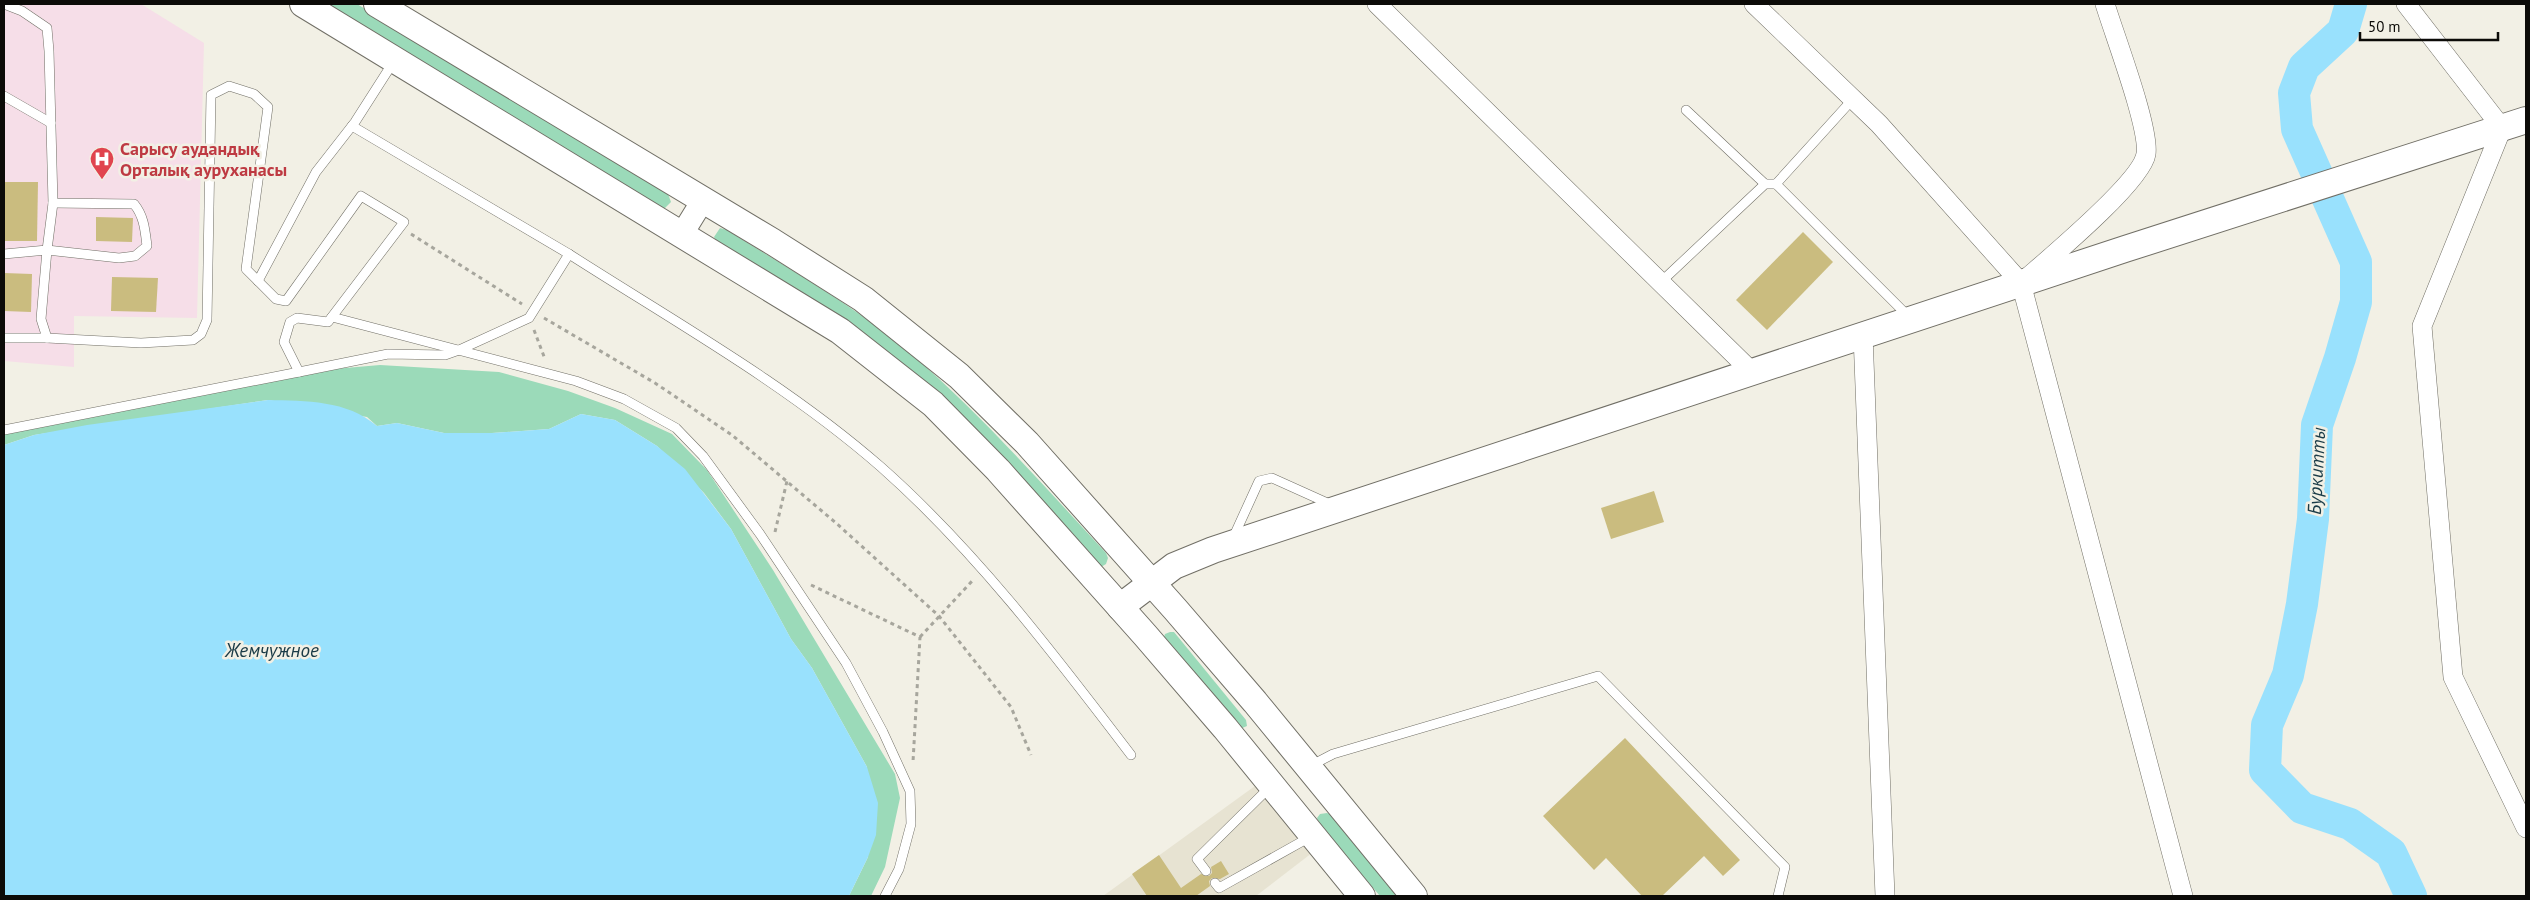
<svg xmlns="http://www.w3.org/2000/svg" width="2530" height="900" font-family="'PT Sans',sans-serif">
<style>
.built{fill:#e7e3d2}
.medical{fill:#f6dee8}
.green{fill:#9bdab9}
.water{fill:#99e1fd}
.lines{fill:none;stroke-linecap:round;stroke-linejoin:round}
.river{stroke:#99e1fd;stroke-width:32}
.building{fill:#cabc7f}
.service-casing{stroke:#716f66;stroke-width:10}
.minor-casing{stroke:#716f66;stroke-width:20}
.tertiary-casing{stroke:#716f66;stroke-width:24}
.secondary-casing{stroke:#716f66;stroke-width:28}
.path{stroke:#a7a69d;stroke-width:3;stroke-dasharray:4 4;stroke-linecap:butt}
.service{stroke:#fff;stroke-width:9}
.minor{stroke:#fff;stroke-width:19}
.tertiary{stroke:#fff;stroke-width:22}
.secondary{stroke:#fff;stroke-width:26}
.labels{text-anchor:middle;stroke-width:5;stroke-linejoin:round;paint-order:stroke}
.health-label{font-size:18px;font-weight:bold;fill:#be3a42;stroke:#f2f0e5;text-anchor:start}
.water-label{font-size:19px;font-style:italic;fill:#1a3b47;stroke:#f2f0e5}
</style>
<rect width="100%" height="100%" fill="#f2f0e5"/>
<path class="built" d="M 1266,778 L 1321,846 L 1256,896 L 1103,896 Z"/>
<path class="medical" d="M 4,4 L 141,4 L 204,43 L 197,318 L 74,316 L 74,367 L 4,361 Z"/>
<g class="green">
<path d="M 326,4 L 357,4 L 668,194 L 671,202 L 664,209 Z"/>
<path d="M 720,228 L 727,230 C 787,268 857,307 910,353 C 981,414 1043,485 1106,553 L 1108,558 L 1106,564 L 1101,567 L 1001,462 L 717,242 L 714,237 Z"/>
<path d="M 380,365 L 499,372 L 568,391 L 615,408 L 672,434 L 707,470 L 773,570 L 895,774 L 900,798 L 885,867 L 871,896 L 849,896 L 868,857 L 867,767 L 812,668 L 791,639 L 731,529 L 704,493 L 657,446 L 615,420 L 581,414 L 549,429 L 492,433 L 444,433 L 397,423 L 377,426 L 367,417 L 268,400 L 34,435 L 4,445 L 4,430 L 299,372 Z"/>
<path d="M 1170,632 L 1174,632 L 1246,720 L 1247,726 L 1240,729 L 1163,640 L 1165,634 Z"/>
<path d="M 1327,813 L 1334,816 L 1402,896 L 1380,896 L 1319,825 L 1317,818 L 1320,814 Z"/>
</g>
<path class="water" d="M 268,400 C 306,401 347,400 377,426 L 397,423 L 444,433 L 492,433 L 549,429 L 581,414 L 615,420 L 657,446 L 685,469 L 731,529 L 791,639 L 812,668 L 867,767 L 878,803 L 876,835 L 868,857 L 849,896 L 4,896 L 4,445 L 34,435 L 87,425 Z"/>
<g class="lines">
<path class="river" d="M 2351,4 L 2343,31 L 2304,67 L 2294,93 L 2297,129 L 2356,262 L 2356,302 L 2340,358 L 2317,425 L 2313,519 L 2302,604 L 2288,675 L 2267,725 L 2265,770 L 2302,808 L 2350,824 L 2391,853 L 2411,896"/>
</g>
<g class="building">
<path d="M 4,182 L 38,182 L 37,241 L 4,241 Z"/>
<path d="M 96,217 L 133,218 L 132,242 L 96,241 Z"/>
<path d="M 1803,232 L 1833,262 L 1767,330 L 1736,300 Z"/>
<path d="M 4,273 L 32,274 L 31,312 L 4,311 Z"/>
<path d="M 112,277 L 158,278 L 156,312 L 111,311 Z"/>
<path d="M 1654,491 L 1664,522 L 1611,539 L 1601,508 Z"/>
<path d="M 1625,738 L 1740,860 L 1723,876 L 1704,856 L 1662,896 L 1642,896 L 1606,858 L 1594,870 L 1543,816 Z"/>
<path d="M 1159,855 L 1181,888 L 1201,874 L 1209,876 L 1212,873 L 1211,867 L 1221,861 L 1229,874 L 1220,879 L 1212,878 L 1209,881 L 1210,886 L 1196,896 L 1147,896 L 1132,874 Z"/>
</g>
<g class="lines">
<defs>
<g id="service">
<path d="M 4,4 L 22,11 L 47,28 L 49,51 L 53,203 L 134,204 C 144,216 145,230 147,246 L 135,256 L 119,258 L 47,250 L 41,319 L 47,338 L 141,343 L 193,340 L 201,334 L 207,320 L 211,95 L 229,86 L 254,94 L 268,107 L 246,269 L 276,299 L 286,301 L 361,196 L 404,222 L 328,322 L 297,318 L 290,322 L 284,342 L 299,372 L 4,430"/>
<path d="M 4,96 L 51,123"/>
<path d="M 1853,99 L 1776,184 L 1909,317"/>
<path d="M 1686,110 L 1765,184"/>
<path d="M 4,254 L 47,250 L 53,203"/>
<path d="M 569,254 C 675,322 786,384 881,467 C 976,551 1054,654 1131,755"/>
<path d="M 258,281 L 316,172 L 355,122 L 394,61"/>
<path d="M 1662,281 L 1765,184 L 1776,184"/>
<path d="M 332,317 L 576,381 L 624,399 L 676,428 L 703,456 L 760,534 L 846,663 L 883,732 L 910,791 L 911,824 L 899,869 L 885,896"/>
<path d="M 4,338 L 47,338"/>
<path d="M 299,372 L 388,354 L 445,355 L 459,350 L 529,318 L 569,254 L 352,126"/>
<path d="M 1233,538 L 1259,481 L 1272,478 L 1332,505"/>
<path d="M 1310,766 L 1333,754 L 1598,676 L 1785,867 L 1778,896"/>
<path d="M 1206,871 L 1197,859 L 1270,787"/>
<path d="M 1215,883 L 1219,888 L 1310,837"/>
</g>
<g id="minor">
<path d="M 1377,4 L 1752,372"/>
<path d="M 1754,4 L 1879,124 L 2021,283 L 2183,896"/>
<path d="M 2406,4 L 2502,128 L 2422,326 L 2453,677 L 2526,828"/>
<path d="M 2028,277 C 2051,257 2142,181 2146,154 C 2150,128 2114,34 2105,4"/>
<path d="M 1863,335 L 1885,896"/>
</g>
<path id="tertiary" d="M 682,234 L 703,200"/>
<g id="secondary">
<path d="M 303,4 L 840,331 L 933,404 L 998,470 L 1145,635 L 1225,728 L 1362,896"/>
<path d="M 377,4 L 773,242 L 863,299 L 959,376 L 1027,443 L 1175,609 L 1255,702 L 1414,896"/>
<path d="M 1120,607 L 1174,566 L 1213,550 L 2125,249 L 2526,120"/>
</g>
</defs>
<use href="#service" class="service-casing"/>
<use href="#minor" class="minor-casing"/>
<use href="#tertiary" class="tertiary-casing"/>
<use href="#secondary" class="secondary-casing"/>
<g class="path">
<path d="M 411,234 L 522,304"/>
<path d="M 544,318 L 655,383 L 732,435 L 836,523 L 939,616 L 1011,707 L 1031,755"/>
<path d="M 534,330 L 545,359"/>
<path d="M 775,532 L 787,481"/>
<path d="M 811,585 L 920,637 L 913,762"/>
<path d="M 920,637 L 974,579"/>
</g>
<use href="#service" class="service"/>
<use href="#minor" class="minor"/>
<use href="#tertiary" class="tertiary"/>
<use href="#secondary" class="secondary"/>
</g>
<defs>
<symbol id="hospital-pin" viewBox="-11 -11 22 30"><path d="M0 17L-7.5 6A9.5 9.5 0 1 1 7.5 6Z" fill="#e0444e" stroke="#f2f0e5"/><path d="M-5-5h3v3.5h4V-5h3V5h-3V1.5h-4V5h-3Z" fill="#fff"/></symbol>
</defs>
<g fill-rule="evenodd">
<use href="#hospital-pin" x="88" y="145" width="28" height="38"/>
</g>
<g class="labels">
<g class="health-label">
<text x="120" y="155">Сарысу аудандық<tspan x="120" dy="21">Орталық ауруханасы</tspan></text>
</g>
<g class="water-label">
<text transform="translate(2316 471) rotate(-87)" y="7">Буркитты</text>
<text x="272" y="657">Жемчужное</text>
</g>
</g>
<rect width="2530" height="900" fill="none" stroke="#0c0b08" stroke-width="10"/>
<path d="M2360 32v8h138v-8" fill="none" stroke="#0c0b08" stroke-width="2.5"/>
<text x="2368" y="32" font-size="15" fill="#0c0b08" stroke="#f2f0e5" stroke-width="4" paint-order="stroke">50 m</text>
</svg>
